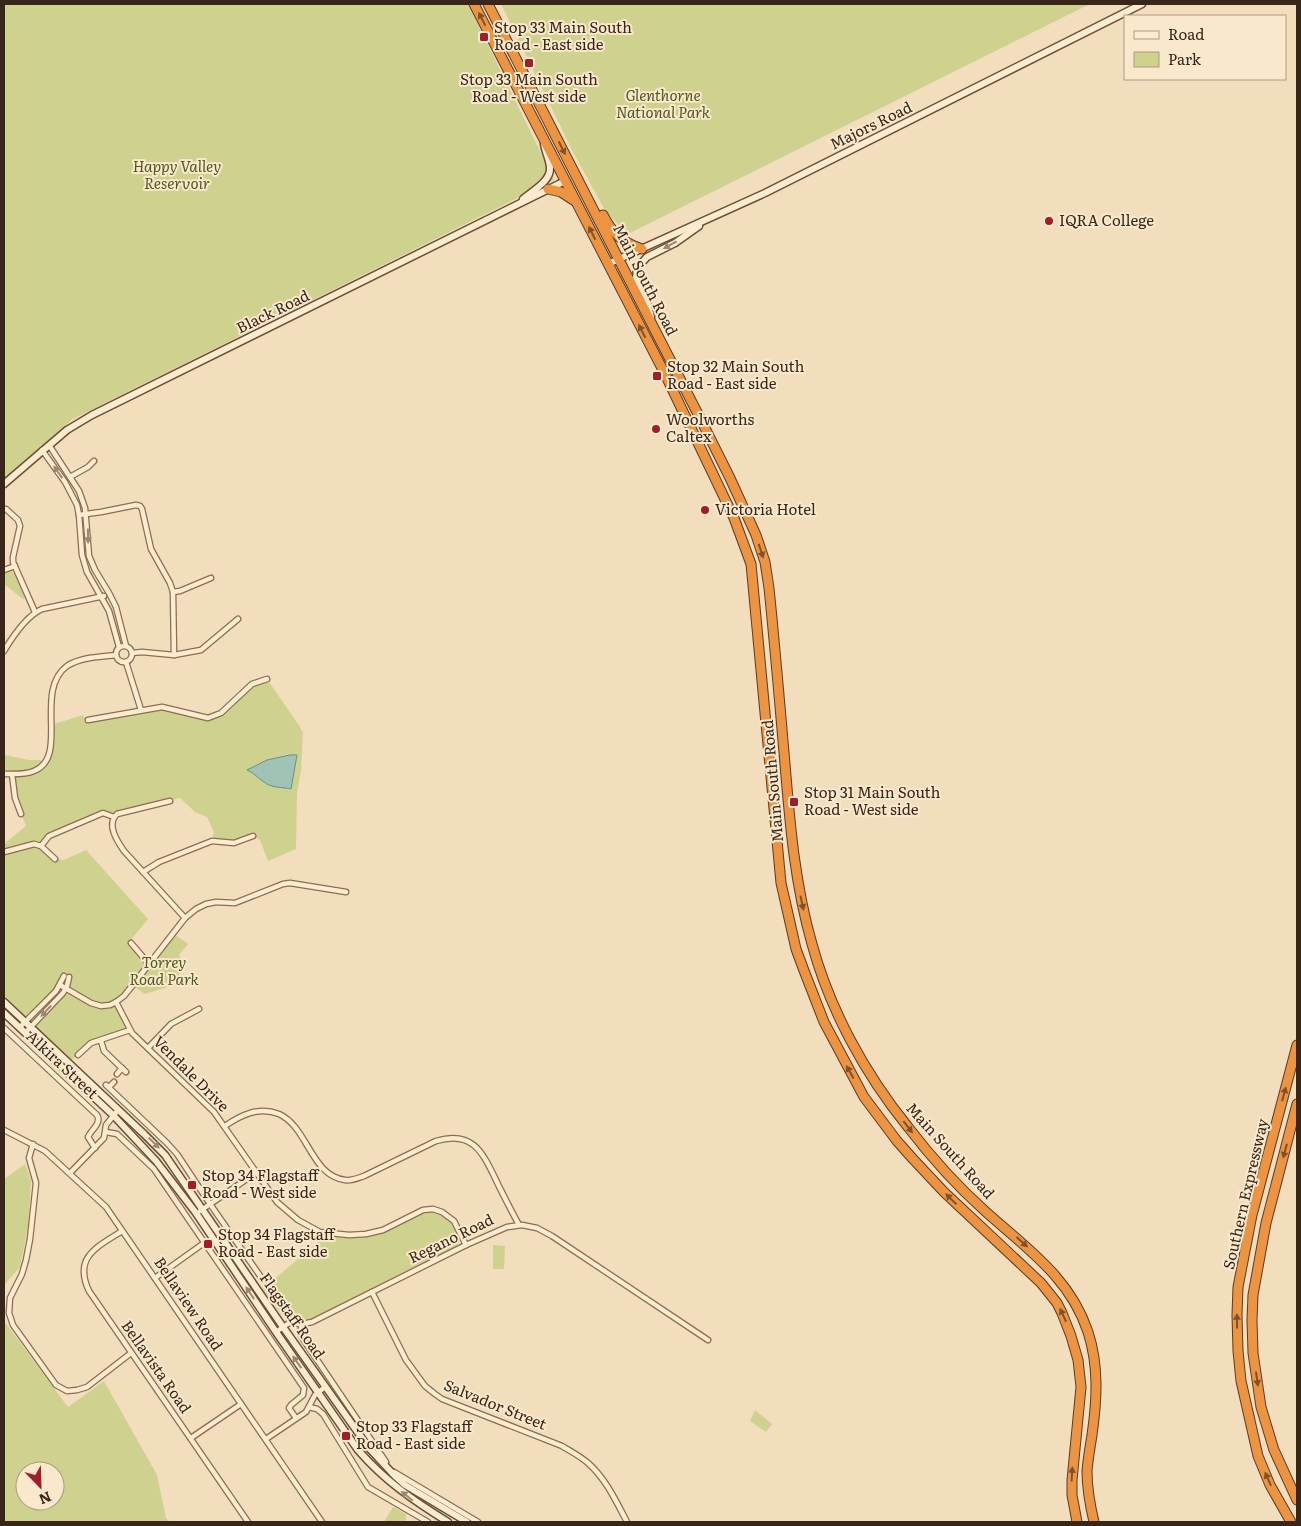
<svg xmlns="http://www.w3.org/2000/svg" width="1301" height="1526" font-family="Literata,serif">
<style>
.green{fill:#cfd18f;fill-rule:evenodd}
.water{fill:#a0c3b6;stroke:#679183}
.lines{fill:none;stroke-linecap:round;stroke-linejoin:round}
.street-casing{stroke:#8b6d53;stroke-width:7}
.secondary-casing{stroke:#6d4e37;stroke-width:9}
.highway-casing{stroke:#583b29;stroke-width:11}
.street{stroke:#fcebcf;stroke-width:4.5}
.secondary{stroke:#fcebcf;stroke-width:6}
.highway{stroke:#ec9441;stroke-width:9}
.oneway{fill:#81522a}
.oneway2{fill:#9a8874}
.poi-dot{fill:#a11d29;stroke:#f9e8cc;stroke-width:2}
.labels{text-anchor:middle;stroke-width:4;stroke-linejoin:round;paint-order:stroke}
.poi-label{font-size:15px;fill:#39261a;stroke:#f9e8cc;text-anchor:start}
.park-label{font-size:15px;font-style:italic;fill:#4e581e;stroke:#f9e8cc}
.street-label{font-size:15px;fill:#39261a;stroke:#f9e8cc}
</style>
<rect width="100%" height="100%" fill="#f2debc"/>
<g class="green">
<path d="M 4,4 L 468,4 L 554,180 L 71,420 L 4,488 Z"/>
<path d="M 501,4 L 1090,4 L 628,234 L 606,212 L 573,152 Z"/>
<path d="M 11,571 L 15,574 L 26,598 L 23,599 L 4,584 L 4,573 Z"/>
<path d="M 267,679 L 298,724 L 303,733 L 301,770 L 297,793 L 296,849 L 268,861 L 260,840 L 254,836 L 241,841 L 212,841 L 214,832 L 207,817 L 195,812 L 180,798 L 118,814 L 114,817 L 103,813 L 49,836 L 41,845 L 55,859 L 64,860 L 86,850 L 148,919 L 130,941 L 149,964 L 116,1002 L 130,1030 L 91,1043 L 68,1063 L 4,1002 L 4,844 L 26,826 L 15,798 L 12,774 L 4,774 L 4,755 L 29,760 L 41,760 L 43,764 L 49,756 L 51,725 L 83,715 L 85,719 L 106,717 L 162,707 L 208,718 L 221,713 L 252,684 Z"/>
<path d="M 174,934 L 188,944 L 179,955 L 183,962 L 179,975 L 180,985 L 171,986 L 145,994 L 133,986 Z"/>
<path d="M 25,1164 L 31,1181 L 28,1226 L 20,1267 L 4,1285 L 4,1179 Z"/>
<path d="M 432,1212 C 436,1213 440,1214 444,1216 C 452,1222 464,1238 457,1247 L 311,1320 L 294,1317 L 287,1318 L 282,1315 L 263,1289 L 326,1235 C 346,1239 366,1239 385,1232 C 401,1226 415,1215 432,1212 Z"/>
<path d="M 493,1245 L 505,1246 L 504,1269 L 493,1269 Z"/>
<path d="M 4,1321 L 68,1407 L 104,1381 L 157,1475 L 166,1518 L 170,1522 L 4,1522 ZM 25,1471 L 55,1471 L 55,1501 L 25,1501 Z"/>
<path d="M 755,1410 L 772,1424 L 766,1432 L 750,1421 Z"/>
<path d="M 393,1507 L 406,1514 L 406,1522 L 384,1522 Z"/>
</g>
<path class="water" d="M 290,755 L 297,755 L 291,789 C 282,787 271,788 264,782 C 258,778 254,773 247,770 L 267,760 Z"/>
<g class="lines">
<defs>
<g id="street">
<path d="M 49,445 L 79,491 L 85,508 L 89,556 L 95,570 L 109,593 L 116,607 L 126,646"/>
<path d="M 42,450 L 65,482 L 77,505 L 79,515 L 82,555 L 87,572 L 109,611 L 119,647"/>
<path d="M 70,477 L 88,467 L 94,461"/>
<path d="M 4,509 L 6,509 L 18,520 L 20,526 L 13,557 L 13,562 L 35,612"/>
<path d="M 79,515 L 101,512 L 136,505 L 140,506 L 142,509 L 151,549 L 170,583 L 173,592 L 174,655"/>
<path d="M 4,570 L 15,566"/>
<path d="M 173,592 L 180,591 L 211,578"/>
<circle cx="124" cy="654" r="8"/>
<path d="M 4,651 C 13,636 26,616 42,609 L 104,596"/>
<path d="M 132,653 L 142,652 L 174,655 L 201,650 L 238,619"/>
<path d="M 126,662 L 141,710"/>
<path d="M 88,720 L 162,707 L 208,718 L 221,713 L 252,684 L 267,679"/>
<path d="M 4,774 C 14,774 25,775 34,771 C 70,757 33,691 67,666 C 81,657 100,657 116,655"/>
<path d="M 12,774 L 15,798 L 21,814"/>
<path d="M 170,801 L 117,814 C 106,824 117,841 124,851 L 185,918"/>
<path d="M 41,846 L 49,836 L 103,813 L 114,817"/>
<path d="M 4,852 L 34,844 L 41,846 L 55,859"/>
<path d="M 143,872 L 159,862 L 212,841 L 234,843 L 253,836"/>
<path d="M 131,943 L 149,964"/>
<path d="M 60,985 L 91,1003 L 101,1006 L 110,1005 L 116,1002 L 124,996 L 132,986 L 185,918 L 196,909 L 206,904 L 216,902 L 235,903 L 283,884 L 290,883 L 346,892"/>
<path d="M 116,1002 L 132,1033 L 214,1112 L 277,1202 L 298,1220 L 320,1232 L 349,1235 L 366,1234 L 383,1230 L 423,1210 L 433,1209 L 442,1212 L 454,1221 L 466,1245"/>
<path d="M 4,1028 L 97,1115 C 102,1123 91,1130 88,1137 L 95,1148"/>
<path d="M 19,1028 L 56,991 L 64,976"/>
<path d="M 25,1033 L 63,993 L 67,986 L 69,977"/>
<path d="M 101,1041 L 104,1051 L 126,1072"/>
<path d="M 148,1048 L 171,1024 L 199,1009"/>
<path d="M 78,1055 L 91,1043 L 130,1030"/>
<path d="M 117,1074 L 122,1068"/>
<path d="M 106,1085 L 167,1143 L 177,1154 L 210,1204 L 263,1280 L 271,1284"/>
<path d="M 109,1087 L 114,1082"/>
<path d="M 225,1126 C 241,1115 259,1106 279,1114 C 308,1127 311,1176 345,1180 C 352,1181 358,1178 364,1176 L 436,1141 C 472,1130 482,1151 496,1180 C 503,1195 511,1210 519,1225"/>
<path d="M 4,1130 L 45,1151 L 106,1207 L 322,1522"/>
<path d="M 106,1132 L 117,1134 L 154,1169 L 304,1388 L 303,1395 L 291,1405 L 289,1408 L 296,1418"/>
<path d="M 33,1144 L 29,1158 L 36,1183 L 30,1239 L 26,1260 L 22,1274 L 10,1298 L 9,1313 L 13,1325 L 56,1385 L 67,1391 L 77,1390 L 87,1387 L 131,1353"/>
<path d="M 70,1173 L 104,1138 L 106,1125 L 118,1110"/>
<path d="M 200,1211 L 257,1172"/>
<path d="M 122,1231 C 97,1247 73,1257 89,1291 L 248,1522"/>
<path d="M 155,1278 L 204,1243"/>
<path d="M 372,1292 L 406,1360 L 425,1386 L 435,1394 L 442,1399 L 562,1446 C 570,1451 580,1456 588,1463 C 606,1479 616,1501 627,1522"/>
<path d="M 302,1324 L 300,1333 L 303,1339 L 386,1462"/>
<path d="M 276,1332 L 289,1323 L 302,1324 L 312,1322 L 466,1245 L 507,1227 L 522,1225 L 537,1228 L 552,1236 L 708,1340"/>
<path d="M 309,1407 L 317,1409 L 323,1414 L 368,1487 L 428,1522"/>
<path d="M 191,1438 L 241,1404"/>
<path d="M 266,1439 L 306,1412 L 315,1395 L 325,1387"/>
<path d="M 394,1472 L 478,1522"/>
</g>
<g id="secondary">
<path d="M 523,199 C 532,191 551,181 550,168 C 550,160 545,152 544,144"/>
<path d="M 608,264 L 765,193 L 1142,4"/>
<path d="M 651,317 L 647,302 L 636,279 L 637,268 L 647,257 L 675,243 L 699,226"/>
<path d="M 4,484 L 67,430 L 92,415 L 565,181"/>
<path d="M 4,1002 L 144,1134 L 165,1155 L 283,1327 L 369,1448 L 394,1475 L 405,1485 L 467,1522"/>
<path d="M 4,1013 L 113,1115 L 156,1161 L 196,1213 L 276,1332 L 358,1450 C 385,1481 414,1501 448,1522"/>
</g>
<g id="highway">
<path d="M 474,4 L 665,374 L 734,518 L 751,564 L 781,883 L 796,949 L 803,968 L 824,1022 L 864,1097 L 897,1141 L 913,1159 L 944,1192 L 1041,1283 L 1057,1303 L 1062,1313 L 1071,1336 L 1078,1360 L 1081,1387 L 1072,1480 L 1072,1495 L 1077,1522"/>
<path d="M 488,4 L 700,418 L 730,478 L 756,535 L 765,562 L 769,588 C 775,647 780,706 785,764 C 790,825 795,885 812,944 C 830,1010 865,1074 908,1127 C 931,1157 957,1186 985,1211 C 1026,1248 1070,1277 1088,1332 C 1099,1366 1097,1400 1092,1435 C 1090,1447 1088,1459 1087,1471 C 1087,1488 1090,1505 1094,1522"/>
<path d="M 548,189 L 561,192 L 575,201"/>
<path d="M 603,215 C 612,233 623,243 642,249"/>
<path d="M 1297,1104 L 1266,1223 L 1253,1295 L 1252,1320 L 1253,1353 L 1261,1407 L 1274,1450 L 1297,1500"/>
<path d="M 1291,1522 L 1270,1485 L 1258,1456 L 1241,1381 L 1238,1351 L 1237,1315 L 1238,1287 L 1252,1215 L 1297,1045"/>
</g>
</defs>
<use href="#street" class="street-casing"/>
<use href="#secondary" class="secondary-casing"/>
<use href="#highway" class="highway-casing"/>
<use href="#street" class="street"/>
<use href="#secondary" class="secondary"/>
<use href="#highway" class="highway"/>
</g>
<defs><path id="oneway-solid" d="M-6-.8H1V-3.2L6.5 0L1 3.2V.8H-6Z" transform="scale(1.25)"/></defs>
<g class="oneway">
<use href="#oneway-solid" transform="translate(482 19) rotate(-117)"/>
<use href="#oneway-solid" transform="translate(562 148) rotate(63)"/>
<use href="#oneway-solid" transform="translate(592 233) rotate(-117)"/>
<use href="#oneway-solid" transform="translate(642 331) rotate(-117)"/>
<use href="#oneway-solid" transform="translate(761 551) rotate(72)"/>
<use href="#oneway-solid" transform="translate(802 903) rotate(78)"/>
<use href="#oneway-solid" transform="translate(850 1072) rotate(-119)"/>
<use href="#oneway-solid" transform="translate(1284 1094) rotate(-75)"/>
<use href="#oneway-solid" transform="translate(908 1127) rotate(52)"/>
<use href="#oneway-solid" transform="translate(1285 1151) rotate(105)"/>
<use href="#oneway-solid" transform="translate(951 1199) rotate(-136)"/>
<use href="#oneway-solid" transform="translate(1022 1242) rotate(42)"/>
<use href="#oneway-solid" transform="translate(1063 1315) rotate(-115)"/>
<use href="#oneway-solid" transform="translate(1237 1321) rotate(-91)"/>
<use href="#oneway-solid" transform="translate(1257 1379) rotate(82)"/>
<use href="#oneway-solid" transform="translate(1072 1474) rotate(-87)"/>
<use href="#oneway-solid" transform="translate(1268 1479) rotate(-114)"/>
</g>
<g class="oneway2">
<use href="#oneway-solid" transform="translate(670 245) rotate(151)"/>
<use href="#oneway-solid" transform="translate(58 472) rotate(-125)"/>
<use href="#oneway-solid" transform="translate(88 536) rotate(89)"/>
<use href="#oneway-solid" transform="translate(46 1011) rotate(133)"/>
<use href="#oneway-solid" transform="translate(154 1143) rotate(45)"/>
<use href="#oneway-solid" transform="translate(250 1293) rotate(-124)"/>
<use href="#oneway-solid" transform="translate(297 1362) rotate(-125)"/>
<use href="#oneway-solid" transform="translate(407 1496) rotate(-141)"/>
</g>
<g class="poi-dot">
<rect x="479" y="32" width="10" height="10" rx="2.5"/>
<rect x="524" y="58" width="10" height="10" rx="2.5"/>
<circle cx="1049" cy="221" r="5"/>
<rect x="652" y="371" width="10" height="10" rx="2.5"/>
<circle cx="656" cy="429" r="5"/>
<circle cx="705" cy="510" r="5"/>
<rect x="789" y="797" width="10" height="10" rx="2.5"/>
<rect x="187" y="1180" width="10" height="10" rx="2.5"/>
<rect x="203" y="1239" width="10" height="10" rx="2.5"/>
<rect x="341" y="1431" width="10" height="10" rx="2.5"/>
</g>
<g class="labels">
<g class="poi-label">
<text x="494" y="33">Stop 33 Main South<tspan x="494" dy="17">Road - East side</tspan></text>
<text x="529" y="85" text-anchor="middle">Stop 33 Main South<tspan x="529" dy="17">Road - West side</tspan></text>
<text x="1059" y="226">IQRA College</text>
<text x="667" y="372">Stop 32 Main South<tspan x="667" dy="17">Road - East side</tspan></text>
<text x="666" y="425">Woolworths<tspan x="666" dy="17">Caltex</tspan></text>
<text x="715" y="515">Victoria Hotel</text>
<text x="804" y="798">Stop 31 Main South<tspan x="804" dy="17">Road - West side</tspan></text>
<text x="202" y="1181">Stop 34 Flagstaff<tspan x="202" dy="17">Road - West side</tspan></text>
<text x="218" y="1240">Stop 34 Flagstaff<tspan x="218" dy="17">Road - East side</tspan></text>
<text x="356" y="1432">Stop 33 Flagstaff<tspan x="356" dy="17">Road - East side</tspan></text>
</g>
<g class="park-label">
<text x="663" y="101">Glenthorne<tspan x="663" dy="17">National Park</tspan></text>
<text x="177" y="172">Happy Valley<tspan x="177" dy="17">Reservoir</tspan></text>
<text x="164" y="968">Torrey<tspan x="164" dy="17">Road Park</tspan></text>
</g>
<g class="street-label">
<text transform="translate(871 126) rotate(-26)" y="5">Majors Road</text>
<text transform="translate(645 280) rotate(63)" y="5">Main South Road</text>
<text transform="translate(273 312) rotate(-26)" y="5">Black Road</text>
<text transform="translate(773 781) rotate(-95)" y="5">Main South Road</text>
<text transform="translate(62 1065) rotate(43)" y="5">Alkira Street</text>
<text transform="translate(191 1074) rotate(45)" y="5">Vendale Drive</text>
<text transform="translate(950 1151) rotate(48)" y="5">Main South Road</text>
<text transform="translate(1246 1194) rotate(-77)" y="5">Southern Expressway</text>
<text transform="translate(451 1239) rotate(-26)" y="5">Regano Road</text>
<text transform="translate(188 1304) rotate(56)" y="5">Bellaview Road</text>
<text transform="translate(292 1316) rotate(55)" y="5">Flagstaff Road</text>
<text transform="translate(156 1367) rotate(55)" y="5">Bellavista Road</text>
<text transform="translate(495 1405) rotate(22)" y="5">Salvador Street</text>
</g>
</g>
<rect width="1301" height="1526" fill="none" stroke="#39261a" stroke-width="10"/>
<rect x="1124" y="15" width="162" height="65" fill="#f9e8cc" stroke="#ac9a85"/>
<rect x="1134" y="31" width="25" height="8" fill="#fcebcf" stroke="#ac9a85"/>
<text x="1168" y="40" font-size="15" fill="#39261a">Road</text>
<rect x="1134" y="52" width="25" height="15" fill="#cfd18f" stroke="#ac9a85"/>
<text x="1168" y="65" font-size="15" fill="#39261a">Park</text>
<g transform="translate(40 1486) rotate(157)"><circle r="24" fill="#f9e8cc" stroke="#ac9a85"/>
<path d="M0-4L9 19L0 12L-9 19Z" fill="#a11d29"/>
<text y="-8" font-size="14" font-weight="bold" text-anchor="middle" fill="#39261a">N</text>
</g>
</svg>
